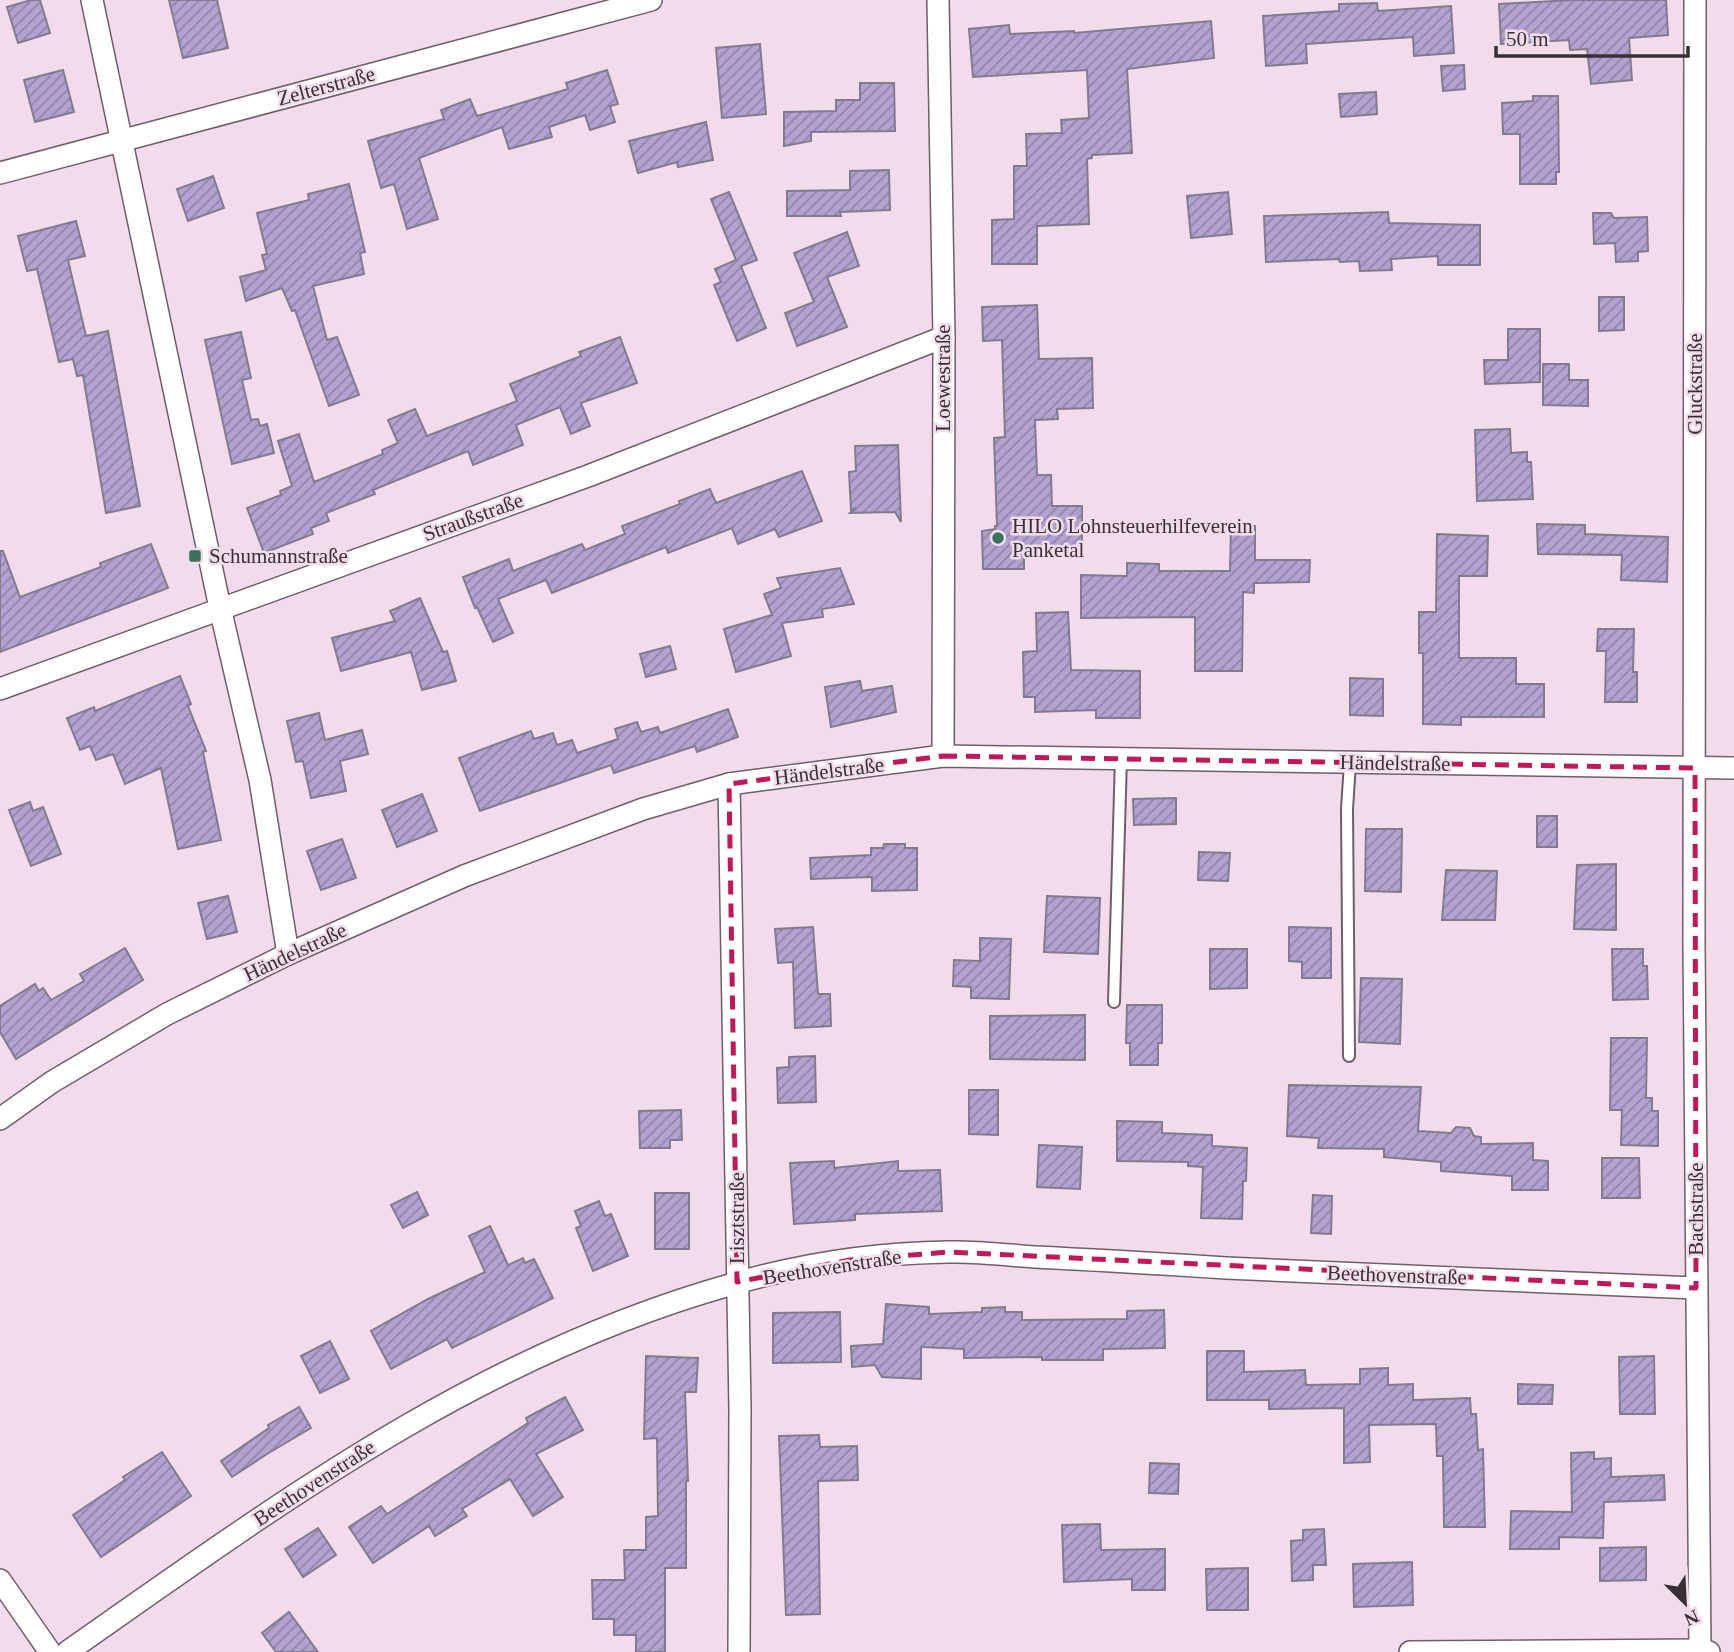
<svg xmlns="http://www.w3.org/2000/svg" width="1734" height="1652" font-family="Georgia,serif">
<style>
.building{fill:url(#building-hatch);stroke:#827b8f;stroke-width:2}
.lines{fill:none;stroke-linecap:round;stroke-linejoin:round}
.lane-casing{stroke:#705d6a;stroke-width:14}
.street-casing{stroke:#705d6a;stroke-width:24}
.lane{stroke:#fff;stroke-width:10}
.street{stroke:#fff;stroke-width:21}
.marked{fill:none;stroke:#c2185b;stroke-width:5;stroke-dasharray:14 9;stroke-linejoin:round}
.poi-dot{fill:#39735d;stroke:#f2dceb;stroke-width:2.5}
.labels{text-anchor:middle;stroke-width:5;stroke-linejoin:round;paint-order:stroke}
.street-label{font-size:21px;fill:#393036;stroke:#f2dceb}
.poi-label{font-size:21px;fill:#393036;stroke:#f2dceb;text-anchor:start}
</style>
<defs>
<pattern id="building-hatch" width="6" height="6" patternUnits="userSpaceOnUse" patternTransform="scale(1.75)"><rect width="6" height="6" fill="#b3a1cf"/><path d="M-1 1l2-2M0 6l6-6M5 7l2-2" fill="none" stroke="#9384a9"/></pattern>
</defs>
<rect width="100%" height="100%" fill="#f2dceb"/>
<g class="building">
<path d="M 31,0 L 40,0 L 50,33 L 18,43 L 7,7 Z"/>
<path d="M 169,0 L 217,0 L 228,48 L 183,58 Z"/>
<path d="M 1572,0 L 1666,0 L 1668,35 L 1629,38 L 1632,80 L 1591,84 L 1587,49 L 1570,50 L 1569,40 L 1501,44 L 1499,4 Z"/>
<path d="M 1377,3 L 1378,11 L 1451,6 L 1454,53 L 1414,56 L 1413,37 L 1306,44 L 1307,63 L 1266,66 L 1263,16 L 1339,11 L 1339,4 Z"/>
<path d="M 1211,21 L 1214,58 L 1127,69 L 1132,153 L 1092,155 L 1092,158 L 1087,159 L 1089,224 L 1037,226 L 1037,264 L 992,264 L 992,220 L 1014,219 L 1014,166 L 1027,166 L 1026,134 L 1062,133 L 1061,120 L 1089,118 L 1087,70 L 973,77 L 969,29 L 1009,25 L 1010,34 L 1074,31 L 1074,33 Z"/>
<path d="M 760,44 L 766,114 L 722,118 L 716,48 Z"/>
<path d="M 1464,65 L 1465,89 L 1443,91 L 1441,66 Z"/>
<path d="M 63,70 L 74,112 L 35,122 L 24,80 Z"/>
<path d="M 607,70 L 618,104 L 610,106 L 615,122 L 590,130 L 585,115 L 549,127 L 552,137 L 509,149 L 502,127 L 419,158 L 438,219 L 407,229 L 394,184 L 381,188 L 368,141 L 444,119 L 441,110 L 470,99 L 477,116 L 568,89 L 566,83 Z"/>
<path d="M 860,83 L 894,83 L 895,131 L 811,132 L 811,141 L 784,146 L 784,112 L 836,111 L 836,100 L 860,100 Z"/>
<path d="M 1376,92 L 1377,114 L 1341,117 L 1339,94 Z"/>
<path d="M 1533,96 L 1558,96 L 1559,172 L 1556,172 L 1556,184 L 1520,184 L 1520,134 L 1503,134 L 1502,103 L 1533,101 Z"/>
<path d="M 706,122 L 713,160 L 678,167 L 677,162 L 638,173 L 629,141 Z"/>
<path d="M 889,170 L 890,210 L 840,212 L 841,216 L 787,216 L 787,191 L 850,190 L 850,171 Z"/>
<path d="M 213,176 L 224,208 L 188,221 L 177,189 Z"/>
<path d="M 349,184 L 365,252 L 360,253 L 364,274 L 313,286 L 327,340 L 337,337 L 359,395 L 329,406 L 295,310 L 292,311 L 282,288 L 246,301 L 240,277 L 266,270 L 262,255 L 267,254 L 257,213 L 309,200 L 308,194 Z"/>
<path d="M 729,192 L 757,260 L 741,266 L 766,328 L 737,341 L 714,285 L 721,282 L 715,269 L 736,260 L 711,199 Z"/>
<path d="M 1228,192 L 1232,234 L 1191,238 L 1187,196 Z"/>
<path d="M 1388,212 L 1389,223 L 1480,225 L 1480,265 L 1438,265 L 1438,256 L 1391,259 L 1392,270 L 1360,271 L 1359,261 L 1340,262 L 1339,259 L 1266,262 L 1264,216 Z"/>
<path d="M 1593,213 L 1611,213 L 1614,218 L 1647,217 L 1648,251 L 1638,252 L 1638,261 L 1616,262 L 1615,243 L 1594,244 Z"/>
<path d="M 76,221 L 85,256 L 68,260 L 86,336 L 108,331 L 140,506 L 106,513 L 83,375 L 77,376 L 73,359 L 59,362 L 37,269 L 27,271 L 18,236 Z"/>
<path d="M 847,232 L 859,266 L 827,277 L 847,327 L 797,346 L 785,313 L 814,302 L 794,253 Z"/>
<path d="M 1599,297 L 1624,297 L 1624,330 L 1599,331 Z"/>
<path d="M 1037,305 L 1039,359 L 1092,358 L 1093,408 L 1057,409 L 1058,419 L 1035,420 L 1037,475 L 1051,475 L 1052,506 L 1082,506 L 1082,546 L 1024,547 L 1024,569 L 983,569 L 982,531 L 995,529 L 995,526 L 997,526 L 994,438 L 1005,437 L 1002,340 L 983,341 L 982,307 Z"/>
<path d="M 1508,329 L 1540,329 L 1540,382 L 1485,384 L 1484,360 L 1508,360 Z"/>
<path d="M 241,332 L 251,378 L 242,380 L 251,420 L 258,419 L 260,426 L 267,424 L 274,453 L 232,464 L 205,340 Z"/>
<path d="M 620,337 L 637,383 L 581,403 L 590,426 L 571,434 L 560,407 L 516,425 L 523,445 L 473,465 L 468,451 L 373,490 L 375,494 L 326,513 L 329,521 L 311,528 L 313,534 L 264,553 L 247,508 L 281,495 L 280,491 L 292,486 L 278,441 L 299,434 L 314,482 L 383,454 L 382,450 L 398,443 L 388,420 L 415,409 L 427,436 L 517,401 L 510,384 L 581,356 L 579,352 Z"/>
<path d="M 1543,364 L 1569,364 L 1569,380 L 1588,380 L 1588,406 L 1543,405 Z"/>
<path d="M 1510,429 L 1511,453 L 1527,452 L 1527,462 L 1531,462 L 1533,499 L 1477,501 L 1475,430 Z"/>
<path d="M 898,445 L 901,522 L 895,512 L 850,513 L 856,508 L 851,510 L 849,472 L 856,471 L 855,446 Z"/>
<path d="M 802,471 L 822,521 L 779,537 L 775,529 L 738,544 L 732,528 L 668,553 L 666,547 L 552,593 L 546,580 L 498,599 L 513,633 L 493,642 L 477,607 L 475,608 L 463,577 L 509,559 L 513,571 L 582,544 L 585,550 L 625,534 L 622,526 L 680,504 L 679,501 L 710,489 L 716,503 Z"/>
<path d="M 1537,524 L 1585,525 L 1585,534 L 1668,537 L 1667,582 L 1621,580 L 1622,555 L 1538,554 Z"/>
<path d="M 1231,526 L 1255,526 L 1255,560 L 1310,560 L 1309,582 L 1254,583 L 1254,593 L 1243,592 L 1242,671 L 1195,671 L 1195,617 L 1081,618 L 1081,575 L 1127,576 L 1127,563 L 1159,564 L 1159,571 L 1230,571 Z"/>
<path d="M 1437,534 L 1488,536 L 1487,576 L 1459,576 L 1459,658 L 1516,658 L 1516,684 L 1544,684 L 1544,717 L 1461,717 L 1461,725 L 1423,724 L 1423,653 L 1419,653 L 1419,612 L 1436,612 Z"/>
<path d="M 151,544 L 168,588 L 0,652 L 0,551 L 3,551 L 20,597 L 101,567 L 100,563 Z"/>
<path d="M 840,568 L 854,604 L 822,609 L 823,617 L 782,623 L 791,656 L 736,672 L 724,629 L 772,615 L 764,594 L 781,588 L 777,578 Z"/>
<path d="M 420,598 L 443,652 L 447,651 L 456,681 L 422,690 L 411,652 L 341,671 L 332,638 L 395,621 L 390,611 Z"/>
<path d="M 1068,612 L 1071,670 L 1140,671 L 1140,718 L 1096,718 L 1096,710 L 1035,712 L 1035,697 L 1024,697 L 1023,652 L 1037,651 L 1036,613 Z"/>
<path d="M 1598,629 L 1634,629 L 1633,672 L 1637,672 L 1637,702 L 1605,702 L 1606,651 L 1597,651 Z"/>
<path d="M 670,646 L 676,669 L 646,677 L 640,654 Z"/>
<path d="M 180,676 L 191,704 L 188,706 L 206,751 L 203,752 L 221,840 L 178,849 L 161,768 L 125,784 L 113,754 L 96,760 L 90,746 L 80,750 L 67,718 L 94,707 L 95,711 Z"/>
<path d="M 1350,678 L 1383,679 L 1383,716 L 1350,715 Z"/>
<path d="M 860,681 L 862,691 L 892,686 L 896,712 L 831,727 L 825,687 Z"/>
<path d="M 728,709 L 738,737 L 697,752 L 695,746 L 614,773 L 611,765 L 480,811 L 459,758 L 531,731 L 534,739 L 553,733 L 557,745 L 572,740 L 577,753 L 618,739 L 615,729 L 637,722 L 641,732 L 658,727 L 660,733 Z"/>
<path d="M 319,713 L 325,740 L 362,730 L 368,754 L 340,761 L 346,791 L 311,798 L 303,761 L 296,762 L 287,721 Z"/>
<path d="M 422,794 L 437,831 L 397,847 L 382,810 Z"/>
<path d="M 1176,798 L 1176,824 L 1134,825 L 1133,799 Z"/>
<path d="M 30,802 L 33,811 L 43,807 L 61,854 L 31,866 L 9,810 Z"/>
<rect x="1537" y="816" width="20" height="31"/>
<path d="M 1366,829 L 1402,829 L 1401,892 L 1365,891 Z"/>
<path d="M 342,839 L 356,878 L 321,890 L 307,851 Z"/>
<path d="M 884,844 L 905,844 L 905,848 L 917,848 L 917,890 L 872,891 L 872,877 L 811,879 L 810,858 L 871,855 L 871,848 L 883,848 Z"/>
<path d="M 1199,852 L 1230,853 L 1228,881 L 1198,880 Z"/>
<path d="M 1616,864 L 1616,930 L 1574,929 L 1577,865 Z"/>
<path d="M 1446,870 L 1497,871 L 1495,920 L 1442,920 Z"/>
<path d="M 228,896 L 237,932 L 207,939 L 198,903 Z"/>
<path d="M 1047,896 L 1100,898 L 1098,954 L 1044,952 Z"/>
<path d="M 813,927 L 818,994 L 830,994 L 831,1026 L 795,1028 L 793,962 L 778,963 L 775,929 Z"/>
<path d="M 1289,927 L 1331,928 L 1331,978 L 1302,978 L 1302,962 L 1289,961 Z"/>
<path d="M 980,938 L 1011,939 L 1009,999 L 971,998 L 971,987 L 953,986 L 954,960 L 980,961 Z"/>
<path d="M 125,948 L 143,980 L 16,1059 L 0,1032 L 0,1006 L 35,984 L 39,991 L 43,988 L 51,1000 L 84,981 L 80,974 Z"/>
<path d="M 1210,949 L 1247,949 L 1247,988 L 1210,989 Z"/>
<path d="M 1612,949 L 1643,949 L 1643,966 L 1647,966 L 1648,999 L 1613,1000 Z"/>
<path d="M 1361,978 L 1402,979 L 1400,1044 L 1359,1042 Z"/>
<path d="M 1127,1005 L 1162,1005 L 1162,1043 L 1158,1043 L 1158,1065 L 1130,1065 L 1130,1043 L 1126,1043 Z"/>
<path d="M 1085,1015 L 1085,1060 L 990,1059 L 990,1016 Z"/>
<path d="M 1611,1038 L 1647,1038 L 1646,1098 L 1652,1098 L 1652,1111 L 1658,1111 L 1658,1146 L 1621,1145 L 1622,1110 L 1610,1110 Z"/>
<path d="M 815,1056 L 816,1102 L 778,1103 L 777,1068 L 789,1067 L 789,1057 Z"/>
<path d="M 1289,1085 L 1421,1087 L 1418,1131 L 1451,1133 L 1456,1127 L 1470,1128 L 1474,1136 L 1481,1137 L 1481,1144 L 1533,1143 L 1533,1160 L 1548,1161 L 1548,1190 L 1512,1190 L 1512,1176 L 1441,1171 L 1441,1162 L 1384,1157 L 1384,1149 L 1318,1148 L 1319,1138 L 1287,1136 Z"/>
<path d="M 969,1090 L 998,1090 L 998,1135 L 969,1134 Z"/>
<path d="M 681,1110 L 682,1140 L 670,1140 L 670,1148 L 640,1148 L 639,1111 Z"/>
<path d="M 1117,1121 L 1162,1122 L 1162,1133 L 1212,1135 L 1212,1146 L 1247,1148 L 1246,1181 L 1243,1181 L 1242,1219 L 1201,1218 L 1203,1167 L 1188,1166 L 1188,1162 L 1117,1161 Z"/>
<path d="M 1039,1145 L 1082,1147 L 1080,1189 L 1037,1187 Z"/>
<path d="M 1602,1158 L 1639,1158 L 1640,1198 L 1602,1198 Z"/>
<path d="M 834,1161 L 834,1168 L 898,1161 L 898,1171 L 940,1170 L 942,1211 L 855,1214 L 855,1220 L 794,1224 L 790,1163 Z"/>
<path d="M 417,1192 L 428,1215 L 403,1228 L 391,1205 Z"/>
<rect x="655" y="1193" width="34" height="56"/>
<path d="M 1313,1195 L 1332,1196 L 1331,1234 L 1311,1233 Z"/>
<path d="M 599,1201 L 605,1216 L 611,1214 L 628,1256 L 593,1271 L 576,1228 L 581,1226 L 575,1211 Z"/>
<path d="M 490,1226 L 508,1265 L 523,1258 L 525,1263 L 534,1259 L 553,1298 L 452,1348 L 447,1339 L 391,1369 L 371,1331 L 428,1299 L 485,1272 L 469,1236 Z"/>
<path d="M 886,1304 L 929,1307 L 929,1314 L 982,1312 L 982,1308 L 1005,1307 L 1005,1312 L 1022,1312 L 1022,1320 L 1127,1319 L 1127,1311 L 1164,1310 L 1165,1348 L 1103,1349 L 1103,1360 L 1042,1360 L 1042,1357 L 964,1358 L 964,1349 L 921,1347 L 921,1379 L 882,1377 L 875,1365 L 852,1367 L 851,1346 L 883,1344 Z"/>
<path d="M 840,1312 L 841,1362 L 773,1363 L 773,1313 Z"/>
<path d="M 330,1341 L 349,1379 L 320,1393 L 301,1356 Z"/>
<path d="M 1207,1351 L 1244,1351 L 1244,1372 L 1305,1370 L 1306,1385 L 1360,1384 L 1360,1369 L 1388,1368 L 1388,1385 L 1413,1384 L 1413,1400 L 1470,1398 L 1471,1414 L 1476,1414 L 1478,1450 L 1483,1449 L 1485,1527 L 1444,1527 L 1443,1456 L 1437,1456 L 1436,1424 L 1369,1425 L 1370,1462 L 1344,1463 L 1344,1408 L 1269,1409 L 1269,1400 L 1207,1400 Z"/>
<path d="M 646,1356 L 698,1358 L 696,1392 L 685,1392 L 688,1481 L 686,1481 L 686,1568 L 665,1568 L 665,1652 L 636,1652 L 636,1635 L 614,1635 L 614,1619 L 593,1619 L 592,1580 L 625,1580 L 624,1550 L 646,1550 L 646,1517 L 658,1516 L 657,1438 L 644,1439 Z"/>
<path d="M 1654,1356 L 1655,1414 L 1620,1414 L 1619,1357 Z"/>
<path d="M 1518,1384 L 1553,1385 L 1552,1404 L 1518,1404 Z"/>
<path d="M 565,1397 L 583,1430 L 536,1454 L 563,1497 L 533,1516 L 510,1479 L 462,1509 L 467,1516 L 435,1536 L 429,1526 L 373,1563 L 349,1527 L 381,1506 L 387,1514 L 528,1423 L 526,1418 Z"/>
<path d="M 299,1407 L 311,1428 L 267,1454 L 232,1477 L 221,1461 L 269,1428 L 268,1425 Z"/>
<path d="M 819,1435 L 820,1447 L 857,1446 L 858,1480 L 818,1481 L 820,1614 L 786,1615 L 779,1436 Z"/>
<path d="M 162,1452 L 191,1496 L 101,1557 L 73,1515 L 125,1480 L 123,1477 Z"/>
<path d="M 1594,1452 L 1594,1459 L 1611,1458 L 1611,1477 L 1664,1475 L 1665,1500 L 1604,1502 L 1603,1538 L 1559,1537 L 1559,1549 L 1510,1549 L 1511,1511 L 1572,1512 L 1571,1453 Z"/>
<path d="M 1150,1463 L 1179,1464 L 1178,1494 L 1149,1493 Z"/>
<path d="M 1100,1524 L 1101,1550 L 1165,1549 L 1165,1590 L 1132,1590 L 1132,1579 L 1064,1582 L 1062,1525 Z"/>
<path d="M 318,1528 L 336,1555 L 303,1577 L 285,1549 Z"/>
<path d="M 1324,1529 L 1326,1565 L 1313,1565 L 1313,1580 L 1292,1581 L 1291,1541 L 1303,1540 L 1303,1530 Z"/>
<path d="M 1646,1547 L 1646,1580 L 1600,1581 L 1600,1548 Z"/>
<path d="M 1412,1562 L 1413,1605 L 1354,1607 L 1353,1564 Z"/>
<path d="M 1248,1568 L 1248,1610 L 1207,1610 L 1206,1569 Z"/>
<path d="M 289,1612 L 318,1652 L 276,1652 L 262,1633 Z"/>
</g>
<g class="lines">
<defs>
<g id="lane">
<path d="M 1114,1002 L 1121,757"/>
<path d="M 1349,1056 L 1347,809 L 1350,763"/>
</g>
<g id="street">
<path d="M 92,0 L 220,608 L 260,780 L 288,954"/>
<path d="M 938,0 L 944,337 L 943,756"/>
<path d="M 1695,0 L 1694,944 L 1700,1650"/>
<path d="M 0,173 L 651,0"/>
<path d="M 0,689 L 588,476 L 944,337"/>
<path d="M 729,784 L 740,1409 L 739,1652"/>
<path d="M 0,1119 L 52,1082 L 167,1014 L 288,954 L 464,876 L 643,809 L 729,784 L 943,756 L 1734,768"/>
<path d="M 0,1580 L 50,1652"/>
<path d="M 67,1652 C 280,1503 479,1355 733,1284 C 802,1264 877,1253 948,1252 C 977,1251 1006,1255 1035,1257 C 1099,1260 1163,1264 1226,1268 C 1383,1276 1539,1281 1696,1288"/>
<path d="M 1410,1652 L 1700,1650 L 1709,1652"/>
</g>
</defs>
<use href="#lane" class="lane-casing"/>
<use href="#street" class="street-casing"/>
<use href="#lane" class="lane"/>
<use href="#street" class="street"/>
</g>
<path class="marked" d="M 943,756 L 1695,768 L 1696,1288 L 949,1252 L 850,1260 L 737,1282 L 729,784 Z"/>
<g class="poi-dot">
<circle cx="998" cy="538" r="7"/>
<rect x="188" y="549" width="14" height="14" rx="3.5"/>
</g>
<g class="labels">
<g class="street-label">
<text transform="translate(326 86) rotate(-15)" y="7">Zelterstraße</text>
<text transform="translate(943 378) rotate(-90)" y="7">Loewestraße</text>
<text transform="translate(1695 384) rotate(-90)" y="7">Gluckstraße</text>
<text transform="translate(473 517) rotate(-20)" y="7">Straußstraße</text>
<text transform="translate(1395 763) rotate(1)" y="7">Händelstraße</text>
<text transform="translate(829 771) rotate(-7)" y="7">Händelstraße</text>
<text transform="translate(295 952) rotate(-25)" y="7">Händelstraße</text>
<text transform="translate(1696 1209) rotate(-90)" y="7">Bachstraße</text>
<text transform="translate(737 1218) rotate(-90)" y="7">Lisztstraße</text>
<text transform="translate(832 1267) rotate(-9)" y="7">Beethovenstraße</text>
<text transform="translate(1397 1275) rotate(2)" y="7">Beethovenstraße</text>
<text transform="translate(314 1483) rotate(-33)" y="7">Beethovenstraße</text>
</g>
<g class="poi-label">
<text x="1012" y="533">HILO Lohnsteuerhilfeverein<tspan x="1012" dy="24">Panketal</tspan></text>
<text x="209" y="563">Schumannstraße</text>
</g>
</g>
<g transform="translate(1685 1603) rotate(156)" stroke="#f2dceb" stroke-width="5" paint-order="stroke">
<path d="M0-5L12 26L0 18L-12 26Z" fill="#393036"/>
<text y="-10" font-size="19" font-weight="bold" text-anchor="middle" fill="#393036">N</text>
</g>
<path d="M1496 46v10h192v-10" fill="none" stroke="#393036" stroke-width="3.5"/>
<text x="1506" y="46" font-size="21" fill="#393036" stroke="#f2dceb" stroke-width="5" paint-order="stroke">50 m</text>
</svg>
